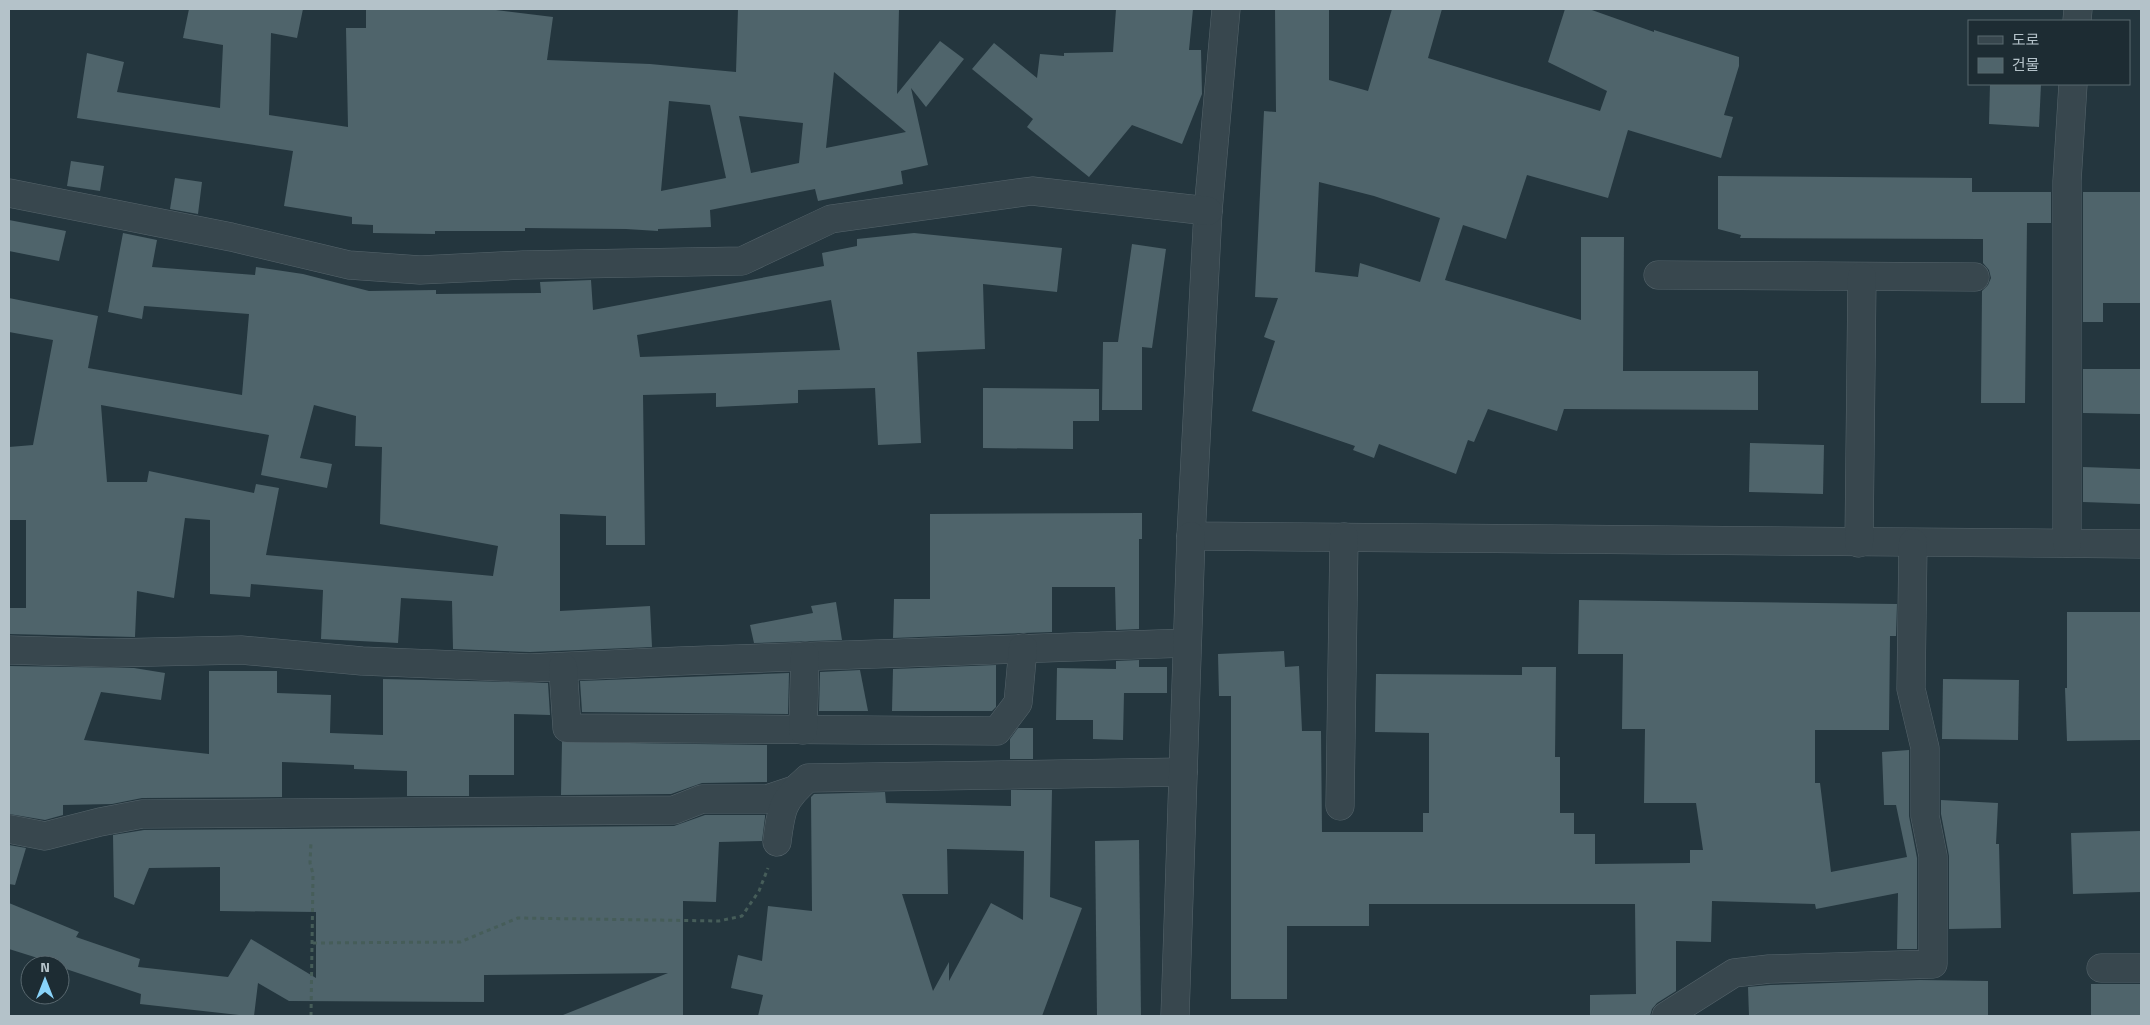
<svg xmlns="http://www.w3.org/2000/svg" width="2150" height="1025" font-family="'Titillium Web','Noto Sans KR',sans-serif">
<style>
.building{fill:#4f646b;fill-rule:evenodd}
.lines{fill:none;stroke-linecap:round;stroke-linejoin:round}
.minor-casing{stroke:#56656c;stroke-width:29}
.path{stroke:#465d59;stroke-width:3;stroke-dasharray:4 4;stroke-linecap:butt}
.minor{stroke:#38474e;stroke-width:28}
</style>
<rect width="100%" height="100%" fill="#24363e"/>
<g class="building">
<path d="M 189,9 L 303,9 L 297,38 L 271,33 L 269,115 L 348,127 L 346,28 L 366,28 L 366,9 L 488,9 L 553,17 L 547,60 L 650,64 L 736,72 L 738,9 L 899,9 L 897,94 L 940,41 L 964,59 L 926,107 L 911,88 L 928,165 L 901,171 L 903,184 L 818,201 L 815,189 L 710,210 L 711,227 L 658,229 L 658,231 L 626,229 L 525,228 L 525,231 L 435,231 L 435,234 L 373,233 L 373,225 L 352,224 L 352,217 L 284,206 L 293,151 L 77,118 L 87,53 L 124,62 L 117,92 L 220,108 L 223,45 L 183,38 ZM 834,72 L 893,121 L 906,132 L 826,148 ZM 669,101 L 710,105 L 726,178 L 661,191 ZM 739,116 L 803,123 L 799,163 L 751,173 Z"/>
<path d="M 1116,9 L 1193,9 L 1189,50 L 1201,50 L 1202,94 L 1182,144 L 1132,125 L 1089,177 L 1027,127 L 1033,119 L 972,69 L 994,43 L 1037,78 L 1040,54 L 1064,56 L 1064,53 L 1113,52 Z"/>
<path d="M 1275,9 L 1329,9 L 1329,80 L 1368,91 L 1392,9 L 1442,9 L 1428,58 L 1600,111 L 1607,91 L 1548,62 L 1565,9 L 1589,9 L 1654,32 L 1654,30 L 1739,57 L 1739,66 L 1724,115 L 1733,117 L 1721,158 L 1628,130 L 1608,198 L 1527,175 L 1506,239 L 1463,225 L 1445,280 L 1581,320 L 1581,237 L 1624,237 L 1623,371 L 1758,371 L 1758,410 L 1564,409 L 1557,431 L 1488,409 L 1474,442 L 1468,440 L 1456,474 L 1379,444 L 1374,458 L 1353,450 L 1355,446 L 1252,411 L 1275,341 L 1264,337 L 1278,298 L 1255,297 L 1264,111 L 1276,112 ZM 1319,182 L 1374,196 L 1440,218 L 1420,282 L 1360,263 L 1358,277 L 1315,272 Z"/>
<path d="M 1990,84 L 2041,84 L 2039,127 L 1989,124 Z"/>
<path d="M 71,161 L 104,166 L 100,191 L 67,186 Z"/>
<path d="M 1718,176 L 1972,178 L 1972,192 L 2051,192 L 2051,223 L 2027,223 L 2025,403 L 1981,403 L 1982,291 L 1988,285 L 1991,278 L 1989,270 L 1983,263 L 1983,239 L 1740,238 L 1741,235 L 1718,229 Z"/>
<path d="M 175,178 L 202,182 L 198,214 L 170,209 Z"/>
<path d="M 2083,192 L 2141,192 L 2141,303 L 2103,303 L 2103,322 L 2083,322 Z"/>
<path d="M 9,220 L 66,231 L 59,261 L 9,251 Z"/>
<path d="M 123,233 L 157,240 L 152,267 L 255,275 L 256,267 L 303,274 L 369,291 L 436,290 L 436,294 L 541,293 L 540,282 L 591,280 L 593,310 L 824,266 L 822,253 L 857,246 L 857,239 L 914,233 L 1062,248 L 1057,292 L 983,284 L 985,349 L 917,352 L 921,443 L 878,445 L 875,388 L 798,390 L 798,403 L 736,406 L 716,407 L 716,393 L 643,395 L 645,545 L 606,545 L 606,516 L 560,514 L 560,611 L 650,606 L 652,647 L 530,652 L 453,649 L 452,601 L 401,598 L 398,643 L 321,639 L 323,590 L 251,584 L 250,597 L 210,594 L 210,520 L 185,518 L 174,598 L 137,591 L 135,637 L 9,634 L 9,608 L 26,608 L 26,520 L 9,520 L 9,447 L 33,445 L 53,340 L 9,332 L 9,298 L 98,316 L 88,368 L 242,395 L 249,314 L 144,306 L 142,319 L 108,312 ZM 831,300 L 840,350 L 640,357 L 637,335 ZM 101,405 L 269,435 L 261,475 L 327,488 L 332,464 L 300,458 L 314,405 L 356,416 L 355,446 L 382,447 L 380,524 L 498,546 L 493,576 L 266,555 L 279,488 L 256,484 L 254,493 L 149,471 L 147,482 L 107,482 Z"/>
<path d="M 1132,244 L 1166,249 L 1152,348 L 1142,347 L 1142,410 L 1102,410 L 1103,342 L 1118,342 Z"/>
<path d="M 2083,369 L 2141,369 L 2141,414 L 2083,413 Z"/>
<path d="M 983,388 L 1099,389 L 1099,421 L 1073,421 L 1073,449 L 983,448 Z"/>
<path d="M 1750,443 L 1824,445 L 1823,494 L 1749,492 Z"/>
<path d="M 2083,467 L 2141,469 L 2141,504 L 2083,502 Z"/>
<path d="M 1142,513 L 1142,539 L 1139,539 L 1139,629 L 1116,630 L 1115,587 L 1052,587 L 1052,632 L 893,638 L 894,599 L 930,599 L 930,514 Z"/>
<path d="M 1579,600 L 1897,604 L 1896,636 L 1890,636 L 1889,730 L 1815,730 L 1815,783 L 1820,783 L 1831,872 L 1907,857 L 1896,805 L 1884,805 L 1882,752 L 1909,750 L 1909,816 L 1917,858 L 1917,949 L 1897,949 L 1898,893 L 1816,909 L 1815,904 L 1712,901 L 1711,942 L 1676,941 L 1676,991 L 1657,1003 L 1652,1009 L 1650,1016 L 1590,1016 L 1590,995 L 1636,994 L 1635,904 L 1369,904 L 1369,926 L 1287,926 L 1287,999 L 1231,999 L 1231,696 L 1219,696 L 1218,654 L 1284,651 L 1285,667 L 1299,666 L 1302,731 L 1321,731 L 1322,832 L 1423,832 L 1423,813 L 1429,813 L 1429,733 L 1375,732 L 1376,674 L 1522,675 L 1522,667 L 1556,667 L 1555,757 L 1560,757 L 1560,813 L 1574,813 L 1574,834 L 1595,834 L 1595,864 L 1690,863 L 1690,850 L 1703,850 L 1696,803 L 1644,803 L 1645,729 L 1622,729 L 1623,654 L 1578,654 Z"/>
<path d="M 836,602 L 842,640 L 754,643 L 750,625 L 813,613 L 811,606 Z"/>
<path d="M 2067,612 L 2141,612 L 2141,740 L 2067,741 L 2065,688 L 2067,688 Z"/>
<path d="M 1139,660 L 1139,667 L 1167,667 L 1167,693 L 1124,693 L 1123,740 L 1093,739 L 1093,720 L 1056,720 L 1057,668 L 1116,669 L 1116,661 Z"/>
<path d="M 996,665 L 996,707 L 992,711 L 892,711 L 893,669 Z"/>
<path d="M 9,666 L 134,668 L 165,673 L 161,700 L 101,692 L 84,740 L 209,754 L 209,671 L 277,671 L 277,693 L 331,695 L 330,733 L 383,735 L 383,679 L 548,683 L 550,715 L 514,714 L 514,775 L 469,775 L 469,796 L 407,796 L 407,771 L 354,769 L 354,765 L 282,762 L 282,797 L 142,798 L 112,804 L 63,805 L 63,815 L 45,820 L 9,814 Z"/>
<path d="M 860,670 L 868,711 L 819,711 L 820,672 Z"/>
<path d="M 789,673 L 788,714 L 582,712 L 580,681 Z"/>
<path d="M 1943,679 L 2019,680 L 2018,740 L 1942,739 Z"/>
<path d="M 1018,728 L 1033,728 L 1033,759 L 1010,759 L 1010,739 Z"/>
<path d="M 562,742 L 767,745 L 767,782 L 702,783 L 671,794 L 561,795 Z"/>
<path d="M 1011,790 L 1052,790 L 1050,897 L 1082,908 L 1042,1016 L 758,1016 L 763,995 L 731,988 L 738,955 L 762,961 L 768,906 L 812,911 L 811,797 L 814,794 L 885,792 L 886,803 L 1011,806 ZM 947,849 L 1024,851 L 1023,920 L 991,903 L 949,981 L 949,962 L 933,991 L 902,894 L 948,894 Z"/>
<path d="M 1941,800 L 1998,803 L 1996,844 L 1999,844 L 2001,928 L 1949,929 L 1949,856 L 1941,814 Z"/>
<path d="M 705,815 L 765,815 L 765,817 L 762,841 L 719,842 L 716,902 L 683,901 L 683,1016 L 563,1016 L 563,1015 L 668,973 L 484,975 L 484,1002 L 289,1001 L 258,983 L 254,1016 L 248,1016 L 140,1004 L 141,994 L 60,967 L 60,965 L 9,949 L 9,903 L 79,932 L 76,937 L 140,959 L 138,967 L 228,977 L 251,939 L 316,978 L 316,912 L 220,911 L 220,867 L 149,868 L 134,905 L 114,897 L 113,835 L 144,830 L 674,826 Z"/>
<path d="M 2141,831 L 2141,892 L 2073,894 L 2071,833 Z"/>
<path d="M 1139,840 L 1141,1016 L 1097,1016 L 1095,841 Z"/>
<path d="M 9,845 L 26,848 L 15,885 L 9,884 Z"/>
<path d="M 1920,980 L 1988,981 L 1988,1016 L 1749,1016 L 1748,987 L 1770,985 Z"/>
<rect x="2091" y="984" width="50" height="32"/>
</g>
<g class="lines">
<defs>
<g id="minor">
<path d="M 1226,9 L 1208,211 L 1191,536 L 2141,544"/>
<path d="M 2077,21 L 2078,9"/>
<path d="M 9,193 L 231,237 L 349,265 L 420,270 L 523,265 L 742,261 L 831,219 L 1032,191 L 1208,211"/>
<path d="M 1658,275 L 1975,277"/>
<path d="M 1859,543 L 1862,277"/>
<path d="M 2067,543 L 2067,181 L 2073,84"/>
<path d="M 9,650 L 110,653 L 241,650 L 362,661 L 530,668 L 680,661 L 1187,643"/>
<path d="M 563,667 L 567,728 L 997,731 L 1018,703 L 1023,648"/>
<path d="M 803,730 L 805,656"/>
<path d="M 1340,806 L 1344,537"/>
<path d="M 9,829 L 45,836 L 100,822 L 142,814 L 674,810 L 702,799 L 767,799 L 794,790"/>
<path d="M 777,842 C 781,810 782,800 808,778 L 1183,772"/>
<path d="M 2101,968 L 2141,968"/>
<path d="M 1175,1016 L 1191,536"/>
<path d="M 1666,1016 L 1734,973 L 1769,969 L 1933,964 L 1933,856 L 1925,816 L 1925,748 L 1911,689 L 1913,543"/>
</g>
</defs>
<use href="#minor" class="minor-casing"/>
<g class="path">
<path d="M 313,943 L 460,942 L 518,918 L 719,921 L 742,916 L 759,891 L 768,868"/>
<path d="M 311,1016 L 313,874 L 310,863 L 311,842"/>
</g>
<use href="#minor" class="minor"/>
</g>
<rect width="2150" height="1025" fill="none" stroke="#b4c2c9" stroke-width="20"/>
<rect x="1968" y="20" width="162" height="65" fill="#1d2c33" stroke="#59686f"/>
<rect x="1978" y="36" width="25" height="8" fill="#38474e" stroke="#59686f"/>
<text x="2012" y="45" font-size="15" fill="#b4c2c9">도로</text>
<rect x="1978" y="58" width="25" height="15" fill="#4f646b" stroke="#59686f"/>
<text x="2012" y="70" font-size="15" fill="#b4c2c9">건물</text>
<g transform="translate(45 980)"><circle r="24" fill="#1d2c33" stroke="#59686f"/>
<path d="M0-4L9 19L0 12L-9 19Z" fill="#89d3f9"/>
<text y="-8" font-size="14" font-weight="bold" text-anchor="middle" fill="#b4c2c9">N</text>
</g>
</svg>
